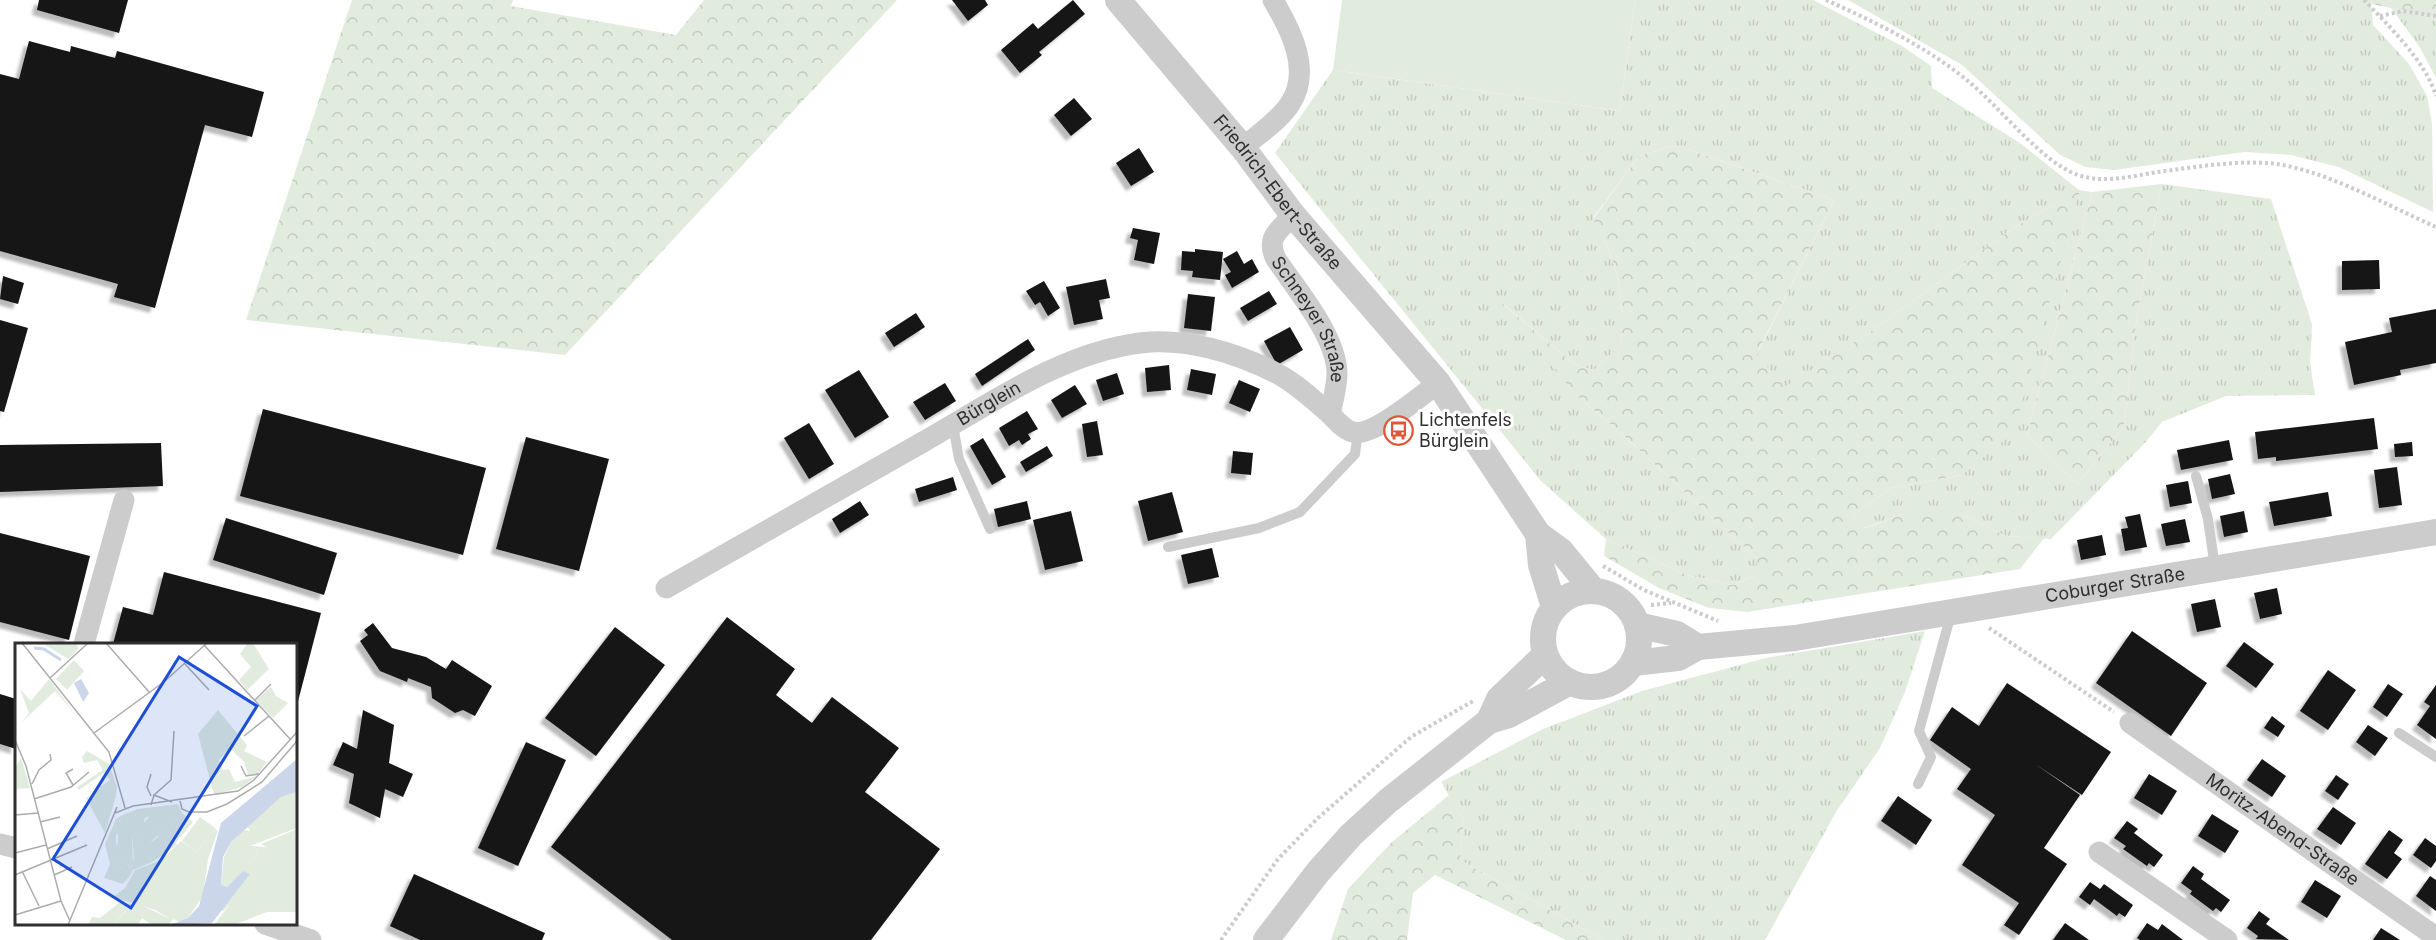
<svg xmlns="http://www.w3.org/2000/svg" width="2436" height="940" font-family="Inter,sans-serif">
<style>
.grass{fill:url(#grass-tufts)}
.forest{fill:url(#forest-crowns)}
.pitch{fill:#e2ecde}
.building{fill:#161616;filter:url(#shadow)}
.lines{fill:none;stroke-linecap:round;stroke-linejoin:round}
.path{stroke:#ccc;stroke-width:4;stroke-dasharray:3 3;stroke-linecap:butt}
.service{stroke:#ccc;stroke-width:10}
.minor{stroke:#ccc;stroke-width:21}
.tertiary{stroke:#ccc;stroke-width:26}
.labels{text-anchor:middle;stroke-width:6;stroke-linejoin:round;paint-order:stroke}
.street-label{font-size:18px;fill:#2f2f2f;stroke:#fff}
.poi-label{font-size:18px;fill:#2f2f2f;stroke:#fff;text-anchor:start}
.inset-river{fill:none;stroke:#cbd6eb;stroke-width:3}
.inset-road{fill:none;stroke:#acacac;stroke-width:1.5}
.view{fill:#1d4ed8;fill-opacity:0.15;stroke:#1d4ed8;stroke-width:3}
.inset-edge{fill:none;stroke:#2f2f2f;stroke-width:3}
</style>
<defs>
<pattern id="grass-tufts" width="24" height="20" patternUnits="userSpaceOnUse" patternTransform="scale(1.5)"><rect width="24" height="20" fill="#e2ecde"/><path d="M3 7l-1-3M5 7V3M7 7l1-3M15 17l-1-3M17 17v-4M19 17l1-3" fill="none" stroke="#c2cbbf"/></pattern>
<pattern id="forest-crowns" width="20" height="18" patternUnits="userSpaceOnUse" patternTransform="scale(1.5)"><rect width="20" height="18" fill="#e2ecde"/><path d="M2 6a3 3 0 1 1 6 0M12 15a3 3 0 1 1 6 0" fill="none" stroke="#c2cbbf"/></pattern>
<filter id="shadow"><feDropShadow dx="-5" dy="5" stdDeviation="1.5" flood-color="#0004"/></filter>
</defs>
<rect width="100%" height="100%" fill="#fff"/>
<g class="grass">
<path d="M 1635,0 L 1813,0 L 1902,46 L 1931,66 L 1932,88 L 2020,143 L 2079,190 L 2092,192 L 2027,435 L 2078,484 L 2124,426 L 2137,316 L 2162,184 L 2271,199 L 2312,324 L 2310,362 L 2315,395 L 2226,396 L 2162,422 L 2144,444 L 2051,539 L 2006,536 L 1961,514 L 1904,514 L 1864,528 L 1853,515 L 1891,488 L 1962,475 L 2079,191 L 2013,228 L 1879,326 L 1786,387 L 1756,356 L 1834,200 L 1675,145 L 1639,156 L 1593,218 C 1618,263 1625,295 1621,345 L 1594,370 L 1575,365 L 1503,304 L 1575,394 L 1623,435 L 1757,559 L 1757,575 L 1733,585 L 1687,575 L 1606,539 L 1541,481 L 1275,153 L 1333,70 L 1620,111 Z"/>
<path d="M 1848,0 L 2371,0 L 2373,25 L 2409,64 L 2427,96 L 2432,123 L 2433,212 L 2339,167 L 2291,155 L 2245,152 L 2114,170 L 2085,167 L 2059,154 L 1962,65 Z"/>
<path d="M 2391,8 L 2436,18 L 2436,78 L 2419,46 Z"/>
<path d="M 1925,631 L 1905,692 L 1880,748 L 1836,812 L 1765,940 L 1604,940 L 1460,860 L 1464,821 L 1441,782 L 1543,729 L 1642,691 L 1766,658 Z"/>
</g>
<g class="forest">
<path d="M 352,0 L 513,0 L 511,6 L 676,35 L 704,0 L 897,0 L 565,355 L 246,320 Z"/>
<path d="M 2371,0 L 2436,0 L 2436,18 L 2372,4 Z"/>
<path d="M 1675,145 L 1834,200 L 1756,355 L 1786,386 L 1879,326 L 2013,228 L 2080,190 L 2014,432 L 1962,475 L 1891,488 L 1853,515 L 1865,528 L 1904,514 L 1961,514 L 2006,536 L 2044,538 L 2020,569 L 1747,612 L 1709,608 L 1659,588 L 1604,556 L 1606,539 L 1687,575 L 1733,585 L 1757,575 L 1757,559 L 1623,435 L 1575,394 L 1499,301 L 1575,365 L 1594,370 L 1621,345 C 1625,295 1618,262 1593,219 L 1639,156 Z"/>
<path d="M 2162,184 L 2137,316 L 2124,426 L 2078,484 L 2027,435 L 2092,192 Z"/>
<path d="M 1449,795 L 1464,821 L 1460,860 L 1604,940 L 1566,940 L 1435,875 L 1413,893 L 1407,940 L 1331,940 L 1348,889 L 1392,842 Z"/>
</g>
<path class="pitch" d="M 1342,0 L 1635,0 L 1620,111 L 1333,70 Z"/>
<g class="building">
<path d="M 39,0 L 128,0 L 119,33 L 37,10 Z"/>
<path d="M 952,0 L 985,0 L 988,5 L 968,21 Z"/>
<path d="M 1073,0 L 1085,14 L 1039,52 L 1042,55 L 1020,73 L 1001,50 L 1033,23 L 1038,29 Z"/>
<path d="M 29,41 L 70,52 L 71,46 L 115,58 L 117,51 L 264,92 L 252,137 L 205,125 L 155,308 L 114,297 L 118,284 L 0,251 L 0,74 L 19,79 Z"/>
<path d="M 1074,98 L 1092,119 L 1071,136 L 1054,115 Z"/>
<path d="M 1139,148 L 1154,172 L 1131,186 L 1116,163 Z"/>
<path d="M 1133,228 L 1160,233 L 1154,264 L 1134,260 L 1138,240 L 1130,238 Z"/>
<path d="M 1195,249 L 1223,252 L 1220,280 L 1192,277 L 1193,271 L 1181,270 L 1182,251 L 1195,252 Z"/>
<path d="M 1237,251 L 1244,264 L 1252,259 L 1259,272 L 1232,288 L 1225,275 L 1231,272 L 1223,259 Z"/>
<path d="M 2379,260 L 2380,289 L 2342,290 L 2342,261 Z"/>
<path d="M 3,276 L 24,283 L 18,304 L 0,299 Z"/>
<path d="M 1106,279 L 1110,298 L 1099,300 L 1103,319 L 1074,325 L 1066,287 Z"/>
<path d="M 1044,281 L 1060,308 L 1048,316 L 1040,302 L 1035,305 L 1026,291 Z"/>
<path d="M 1269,291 L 1277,304 L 1248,321 L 1240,308 Z"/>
<path d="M 1188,294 L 1215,297 L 1211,331 L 1184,328 Z"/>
<path d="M 2436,309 L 2436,363 L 2400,370 L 2401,375 L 2354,385 L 2345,342 L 2392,332 L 2389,318 Z"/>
<path d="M 916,313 L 925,327 L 894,347 L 885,333 Z"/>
<path d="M 0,320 L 28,328 L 4,412 L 0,411 Z"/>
<path d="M 1290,327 L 1303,350 L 1277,365 L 1264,341 Z"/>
<path d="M 1028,339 L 1035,350 L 982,386 L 975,374 Z"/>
<path d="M 1169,365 L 1171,390 L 1147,392 L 1145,368 Z"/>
<path d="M 1191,369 L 1216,374 L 1212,395 L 1187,390 Z"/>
<path d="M 859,370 L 889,417 L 855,438 L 825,390 Z"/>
<path d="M 1117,373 L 1124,394 L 1103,401 L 1096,380 Z"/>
<path d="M 1239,380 L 1260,389 L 1250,412 L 1229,403 Z"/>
<path d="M 945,383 L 956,401 L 925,420 L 913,402 Z"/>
<path d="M 1075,385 L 1087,404 L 1062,418 L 1051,400 Z"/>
<path d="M 263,409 L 486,468 L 463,555 L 240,496 Z"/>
<path d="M 1027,411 L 1038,429 L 1028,434 L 1031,439 L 1022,445 L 1019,440 L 1009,446 L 999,428 Z"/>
<path d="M 2374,418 L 2378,449 L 2276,461 L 2276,457 L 2258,459 L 2255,432 Z"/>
<path d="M 1097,421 L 1103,455 L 1087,457 L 1082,424 Z"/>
<path d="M 809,423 L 834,464 L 809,479 L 784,438 Z"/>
<path d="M 526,437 L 609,459 L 579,571 L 496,549 Z"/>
<path d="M 983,438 L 1006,477 L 992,485 L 970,446 Z"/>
<path d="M 2229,440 L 2233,460 L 2181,470 L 2177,450 Z"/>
<path d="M 2412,442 L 2413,456 L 2395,457 L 2394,444 Z"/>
<path d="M 161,443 L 163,486 L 0,492 L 0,445 Z"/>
<path d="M 1047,446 L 1053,456 L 1026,472 L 1020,462 Z"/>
<path d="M 1233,451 L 1253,453 L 1251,475 L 1231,473 Z"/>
<path d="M 2397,467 L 2402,505 L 2379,508 L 2374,470 Z"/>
<path d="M 2230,474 L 2235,494 L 2212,499 L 2208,479 Z"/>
<path d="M 953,477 L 957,490 L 919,502 L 915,489 Z"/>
<path d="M 2188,481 L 2192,503 L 2170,507 L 2166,485 Z"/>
<path d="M 1172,492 L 1183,532 L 1148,541 L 1138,501 Z"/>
<path d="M 2328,492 L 2332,516 L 2274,526 L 2269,502 Z"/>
<path d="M 860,501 L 869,515 L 840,533 L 832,519 Z"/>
<path d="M 1027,501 L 1031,519 L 998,527 L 994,509 Z"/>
<path d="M 1071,511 L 1083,561 L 1045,570 L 1033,520 Z"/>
<path d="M 2244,511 L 2248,532 L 2224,537 L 2220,516 Z"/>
<path d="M 2140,514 L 2147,547 L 2125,551 L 2121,529 L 2128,528 L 2125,517 Z"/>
<path d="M 226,518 L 337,553 L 324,595 L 213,560 Z"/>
<path d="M 2185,519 L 2190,542 L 2166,546 L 2161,524 Z"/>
<path d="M 0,533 L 90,556 L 69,640 L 0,622 Z"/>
<path d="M 2102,535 L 2106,555 L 2081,560 L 2077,540 Z"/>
<path d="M 1212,548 L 1219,577 L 1188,584 L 1181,555 Z"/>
<path d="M 164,572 L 321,613 L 296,709 L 296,644 L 113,644 L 123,607 L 153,615 Z"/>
<path d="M 2277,588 L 2282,614 L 2260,619 L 2254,593 Z"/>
<path d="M 2215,599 L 2221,627 L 2197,632 L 2191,604 Z"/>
<path d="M 727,617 L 795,669 L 776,695 L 812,723 L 832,697 L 899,748 L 865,792 L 940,849 L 871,940 L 672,940 L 551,847 Z"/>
<path d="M 373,623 L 392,648 L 426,657 L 446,669 L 452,660 L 492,686 L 475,716 L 463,710 L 455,713 L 432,698 L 431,687 L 408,678 L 407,682 L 380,671 L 360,641 L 368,635 L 364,630 Z"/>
<path d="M 615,627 L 665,665 L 596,756 L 545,718 Z"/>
<path d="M 2132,631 L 2207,683 L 2171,736 L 2096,683 Z"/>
<path d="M 2244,642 L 2274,664 L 2256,688 L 2226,666 Z"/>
<path d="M 2328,670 L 2356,690 L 2328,730 L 2300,711 Z"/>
<path d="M 2007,683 L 2111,752 L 2082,795 L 2035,764 L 2080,795 L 2044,848 L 2067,864 L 2019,935 L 2004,925 L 2019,903 L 1962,865 L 1995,815 L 1957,789 L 1971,769 L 1930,740 L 1952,707 L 1979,726 Z"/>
<path d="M 2388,684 L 2403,694 L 2387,717 L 2373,707 Z"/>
<path d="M 2436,685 L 2436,739 L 2417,725 L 2430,706 L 2424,702 Z"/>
<path d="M 0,694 L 16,699 L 16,749 L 0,744 Z"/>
<path d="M 363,710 L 394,725 L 389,763 L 413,774 L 403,797 L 385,789 L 380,818 L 349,803 L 354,774 L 333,765 L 343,742 L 357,749 Z"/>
<path d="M 2272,716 L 2285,726 L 2278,737 L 2264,728 Z"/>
<path d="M 2368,725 L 2388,738 L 2375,756 L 2356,742 Z"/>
<path d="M 526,742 L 566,760 L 518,866 L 478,848 Z"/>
<path d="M 2262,759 L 2286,776 L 2272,797 L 2247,780 Z"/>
<path d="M 2149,774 L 2177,791 L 2162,815 L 2134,798 Z"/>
<path d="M 2336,775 L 2349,784 L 2338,800 L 2325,791 Z"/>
<path d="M 1898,796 L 1932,820 L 1916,845 L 1881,821 Z"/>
<path d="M 2333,807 L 2356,823 L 2341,845 L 2317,829 Z"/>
<path d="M 2212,814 L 2239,831 L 2225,853 L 2198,836 Z"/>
<path d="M 2127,821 L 2138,829 L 2134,833 L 2163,855 L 2154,867 L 2149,863 L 2147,866 L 2123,849 L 2126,846 L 2114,838 Z"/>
<path d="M 2389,830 L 2403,840 L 2394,853 L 2402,859 L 2387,879 L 2365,864 Z"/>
<path d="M 2425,838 L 2436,846 L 2436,861 L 2431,868 L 2413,855 Z"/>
<path d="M 2193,866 L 2204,874 L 2201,879 L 2230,900 L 2221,912 L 2216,908 L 2213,911 L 2190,894 L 2192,891 L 2181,883 Z"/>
<path d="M 414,874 L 545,933 L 542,940 L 420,940 L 390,926 Z"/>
<path d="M 2430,876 L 2436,880 L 2436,911 L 2416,896 Z"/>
<path d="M 2315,880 L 2341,896 L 2327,918 L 2301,902 Z"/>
<path d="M 2090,882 L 2100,889 L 2104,884 L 2133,905 L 2125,917 L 2119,913 L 2117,916 L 2094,899 L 2090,905 L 2079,897 Z"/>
<path d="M 2259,911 L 2270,919 L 2266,924 L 2289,940 L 2256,939 L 2258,936 L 2247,928 Z"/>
<path d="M 2065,923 L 2089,940 L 2053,940 Z"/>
<path d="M 2147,923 L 2158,930 L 2162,924 L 2183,940 L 2140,940 L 2137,938 Z"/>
<path d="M 2381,928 L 2400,940 L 2373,940 Z"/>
</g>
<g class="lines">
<g class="path">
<path d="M 1826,0 C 1875,22 1927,47 1968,81 C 2000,107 2041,162 2078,175 C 2104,184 2132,176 2158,172 C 2194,167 2231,161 2267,163 C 2320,167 2386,205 2436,227"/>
<path d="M 2364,0 C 2389,26 2426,62 2436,96"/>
<path d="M 2380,16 L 2403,11 L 2436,16"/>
<path d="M 1603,566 L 1644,590 L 1718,621"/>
<path d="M 1651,605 L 1671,603"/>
<path d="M 1989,628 L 2114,712"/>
<path d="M 1221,940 L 1278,859 L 1318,818 L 1411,737 L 1475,700"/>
</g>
<g class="service">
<path d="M 953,425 L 959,459 L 990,529"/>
<path d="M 2196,476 L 2208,519 L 2215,568"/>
<path d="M 1168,547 L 1259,528 L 1300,512 L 1355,454 L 1358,432"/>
<path d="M 2399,733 L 2436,757"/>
<path d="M 1918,784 L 1931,757 L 1919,731 L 1951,614"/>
</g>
<g class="minor">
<path d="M 1243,148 C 1258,134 1279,121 1290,104 C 1312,71 1291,30 1273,0"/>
<path id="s1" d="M 1293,215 C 1280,230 1265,237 1276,259 C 1296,289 1336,335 1337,373 C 1337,386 1333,401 1330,414 C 1337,421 1344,430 1353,432 C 1374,437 1420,396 1438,383"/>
<path id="s2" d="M 666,588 C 751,540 837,491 923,442 C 990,404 1061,353 1140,343 C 1185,337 1237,353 1276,373 C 1296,383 1313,400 1330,414"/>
<path d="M 84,644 L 124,500"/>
<path id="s3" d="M 2130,723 L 2436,937"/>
<path d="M 0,844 L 16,848"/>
<path d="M 2099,852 L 2227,940"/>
<path d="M 265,924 L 311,940"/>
</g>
<g class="tertiary">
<path id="s4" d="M 1118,0 L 1243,148 L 1293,215 L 1438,383 L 1538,534 L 1561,551 L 1593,590"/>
<path d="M 1538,534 L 1541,565 L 1554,607"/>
<circle cx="1591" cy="639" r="48"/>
<path d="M 1637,625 L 1677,634 L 1698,647"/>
<path id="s5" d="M 1633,663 L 1678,658 L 1698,647 L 1795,638 L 2436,532"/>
<path d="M 1489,721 L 1499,699 L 1545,655"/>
<path d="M 1266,940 L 1318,872 L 1351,835 L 1388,801 L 1489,721 L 1509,715 L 1570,682"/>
</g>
</g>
<defs>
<symbol id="bus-ring" viewBox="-11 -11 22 22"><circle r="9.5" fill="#fff" stroke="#e05638" stroke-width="1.5"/><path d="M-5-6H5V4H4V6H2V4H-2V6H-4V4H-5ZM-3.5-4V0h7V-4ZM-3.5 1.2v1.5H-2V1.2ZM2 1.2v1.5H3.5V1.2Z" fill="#e05638"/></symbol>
</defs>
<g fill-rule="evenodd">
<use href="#bus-ring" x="1382" y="414" width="33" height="33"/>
</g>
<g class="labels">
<g class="street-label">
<text dy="6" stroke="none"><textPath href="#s4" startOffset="250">Friedrich-Ebert-Straße</textPath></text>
<text dy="6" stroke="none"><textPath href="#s1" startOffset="122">Schneyer Straße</textPath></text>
<text dy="6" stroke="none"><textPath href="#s2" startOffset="372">Bürglein</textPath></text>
<text dy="6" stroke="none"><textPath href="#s5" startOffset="490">Coburger Straße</textPath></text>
<text dy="6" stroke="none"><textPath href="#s3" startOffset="186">Moritz-Abend-Straße</textPath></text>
</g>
<g class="poi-label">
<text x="1419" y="426">Lichtenfels<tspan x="1419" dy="21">Bürglein</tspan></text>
</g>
</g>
<g transform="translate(15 643)">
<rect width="282" height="282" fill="#fff"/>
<path d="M 27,0 L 60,0 L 64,5 L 53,16 ZM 233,0 L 238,0 L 254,26 L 232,47 L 224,37 L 236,24 L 225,11 ZM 256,44 L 261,53 L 273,60 L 258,75 L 241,57 ZM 95,139 L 102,142 L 101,153 L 90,190 L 71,155 ZM 282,149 L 282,185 L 235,203 L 240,203 L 243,213 L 217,233 L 220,237 L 212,244 L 206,243 L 209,214 L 216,199 L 228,187 L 235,188 L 232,183 L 266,154 ZM 163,161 L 167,170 L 149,192 L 162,201 L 159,204 L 139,218 L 118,227 L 101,209 L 97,217 L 115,233 L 108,241 L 89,235 L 95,221 L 91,205 L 101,190 L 101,201 L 119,218 L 117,191 L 121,190 L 130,204 L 143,194 L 141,184 L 129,180 L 135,173 L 104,180 L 107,173 L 122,166 ZM 200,185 L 203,188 L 193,216 L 188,253 L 173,275 L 165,279 L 158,276 L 154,282 L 154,275 L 140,267 L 98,254 L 110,245 L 120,227 L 146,217 L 166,198 L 182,209 ZM 282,186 L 282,269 L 252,269 L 219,282 L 199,282 L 226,246 L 265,212 L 246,201 ZM 104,260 L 117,261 L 98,282 L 73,282 L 77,274 L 85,275 Z" fill="#e2ecde"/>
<path d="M 59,17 L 69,28 L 52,47 L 41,36 ZM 34,36 L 60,71 L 40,48 L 6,80 L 14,70 L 5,46 L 16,58 ZM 203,67 L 232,102 L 229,108 L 252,119 L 243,131 L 233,132 L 229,119 L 215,105 L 204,117 L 208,127 L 214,126 L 220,139 L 242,133 L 227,144 L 199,152 L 183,91 ZM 72,108 L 94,121 L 101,142 L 95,140 L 79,148 L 95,137 L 89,130 L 64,147 L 62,144 L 88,127 L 82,117 L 69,120 L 67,114 ZM 6,115 L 15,145 L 0,146 L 0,125 ZM 114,168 L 103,179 L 139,172 L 130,175 L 129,179 L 141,184 L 144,191 L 130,205 L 121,190 L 117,191 L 118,226 L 102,208 L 103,190 L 91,205 L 90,201 L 101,176 ZM 240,203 L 257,205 L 265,212 L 208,268 L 206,266 L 228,228 L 220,237 L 216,233 L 243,213 ZM 101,208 L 118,227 L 115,233 L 97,217 L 94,210 ZM 265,248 L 261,254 L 238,264 L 232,255 ZM 119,259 L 154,275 L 154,282 L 137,282 L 127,275 L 123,282 L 98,282 Z" fill="#e2ecde"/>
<path d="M 167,170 L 178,179 L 160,201 L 149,192 ZM 185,174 L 200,185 L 182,209 L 167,198 Z" fill="#e2ecde"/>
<path d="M 66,36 L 74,50 L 68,59 L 59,40 ZM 282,116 L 282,149 L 266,154 L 216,199 L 208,214 L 206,242 L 212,244 L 228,228 L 235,231 L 197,280 L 155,282 L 173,275 L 184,263 L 206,180 Z" fill="#cbd6eb"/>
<path class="inset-river" d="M 19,5 L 29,6 L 46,17"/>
<path class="inset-road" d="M 7,0 L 94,109 L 110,165M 91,0 L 135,50M 189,2 L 275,96M 170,21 L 194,47M 35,35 L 73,0M 240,57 L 256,41M 79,90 L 150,38 L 192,0M 229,93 L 254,73M 0,97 L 11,123 L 46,258 L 55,278M 226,123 L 231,133 L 244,131M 17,141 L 24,127 L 36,117 L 35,111M 58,142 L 51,130 L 58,126M 139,152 L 156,137 L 159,88M 136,153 L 132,144 L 136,131M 19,156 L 56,144 L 74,129M 165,158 L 167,166 L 174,169 L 192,169 L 212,161 L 247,139 L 282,98M 136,162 L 139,152 L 157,159M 100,170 L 118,163 L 223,148 L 239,137 L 282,89M 0,172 L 23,170M 25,179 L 45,174M 32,206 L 62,193M 0,210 L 31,202M 7,228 L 24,263M 0,232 L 72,202M 39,232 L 57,224M 0,272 L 46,258M 53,282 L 102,164"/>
<path class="view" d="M 164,14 L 242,63 L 116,265 L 38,216 Z"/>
<rect width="282" height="282" class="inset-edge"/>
</g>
</svg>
